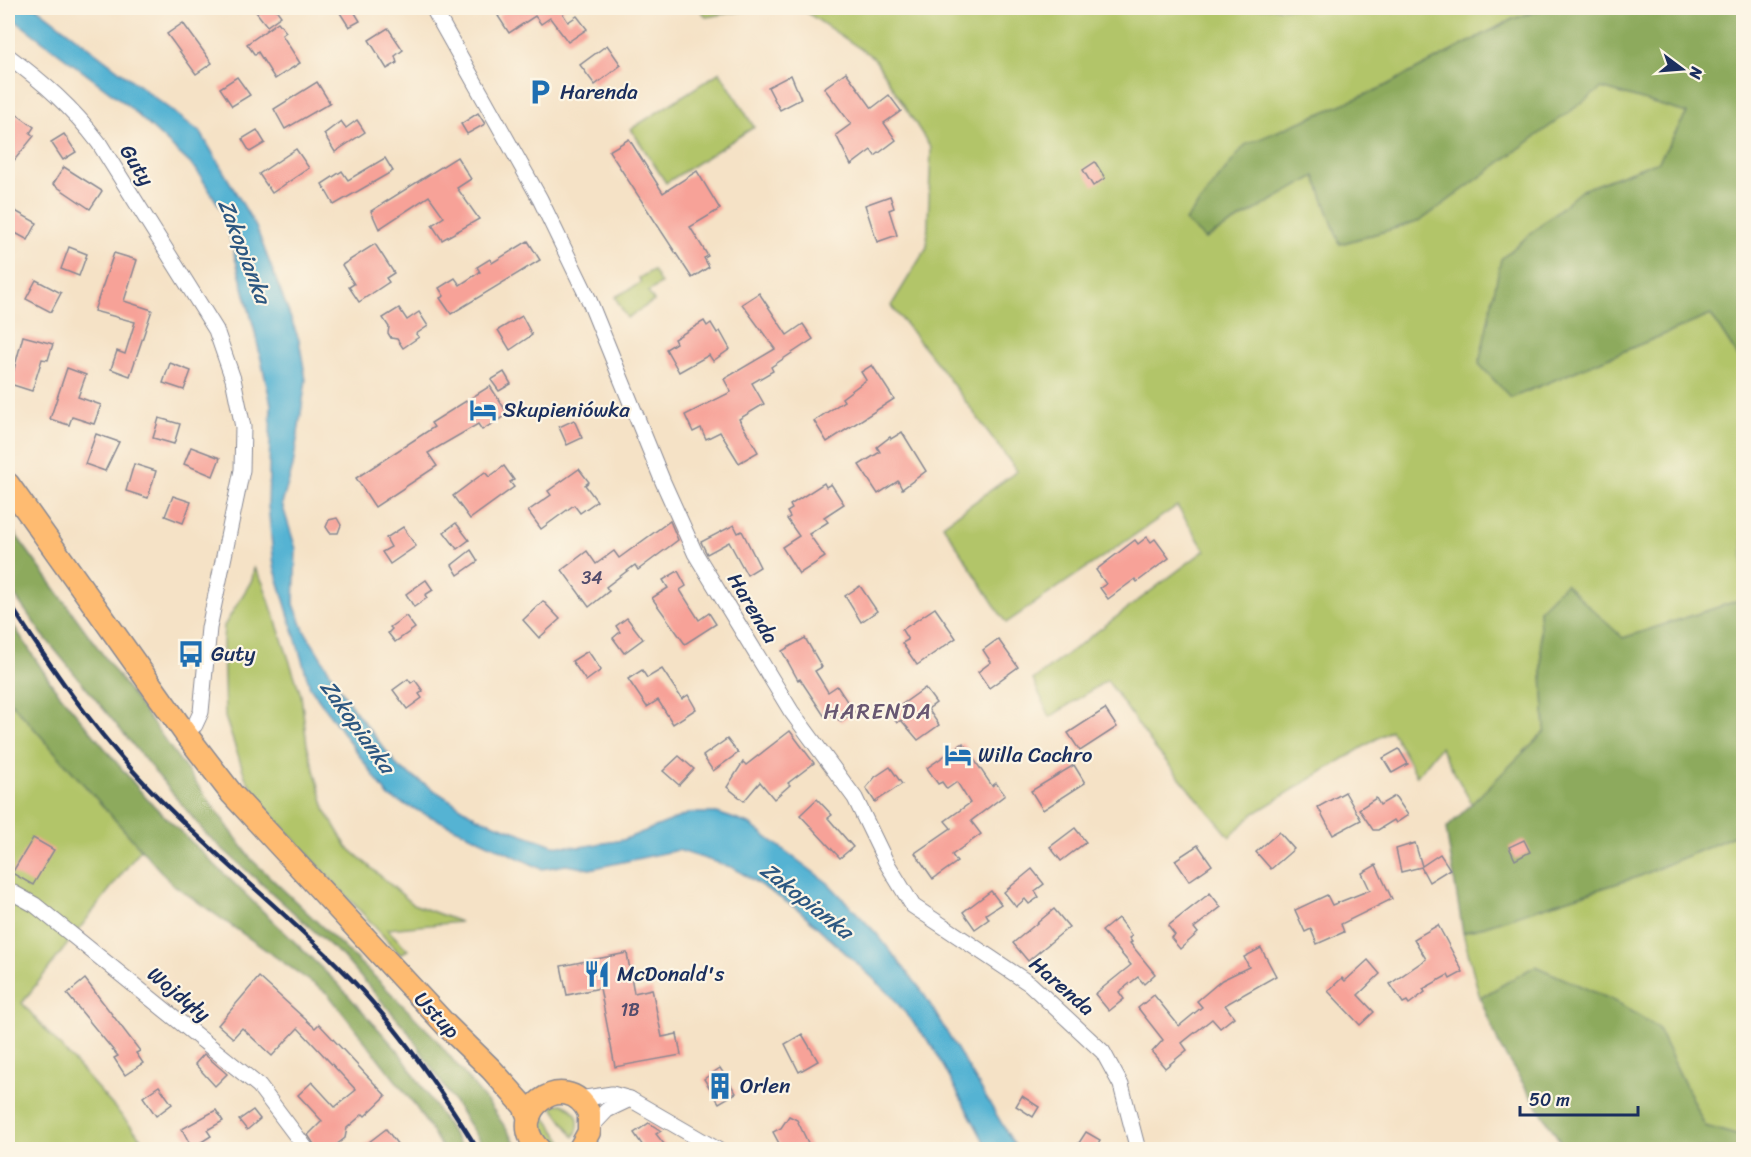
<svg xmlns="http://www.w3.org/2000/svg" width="1751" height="1157" font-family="Sriracha,sans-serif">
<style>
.green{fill:#b2c569;stroke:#667a64;stroke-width:1.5}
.forest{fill:#8daa5d;stroke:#546c5e;stroke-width:1.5}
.water{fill:#54b3d3;stroke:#387198;stroke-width:1.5}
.building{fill:#f7a298}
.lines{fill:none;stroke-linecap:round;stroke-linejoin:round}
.minor-casing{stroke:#888892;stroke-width:17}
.primary-casing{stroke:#888892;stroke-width:25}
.minor{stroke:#fff;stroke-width:15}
.primary{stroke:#febb71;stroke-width:22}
.rail{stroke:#1b2f5e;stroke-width:4.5}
.labels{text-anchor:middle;stroke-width:4.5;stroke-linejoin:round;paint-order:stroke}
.number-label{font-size:18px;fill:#524c6c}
.poi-label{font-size:21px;fill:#1b2f5e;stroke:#fcf5e5;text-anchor:start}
.street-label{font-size:21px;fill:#1b2f5e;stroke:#fcf5e5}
.water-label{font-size:22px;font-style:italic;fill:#2c5781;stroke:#fcf5e5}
.neighbourhood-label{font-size:22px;letter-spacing:1.5px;fill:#685772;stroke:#fcf5e5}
</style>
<rect width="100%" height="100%" fill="#fcf5e5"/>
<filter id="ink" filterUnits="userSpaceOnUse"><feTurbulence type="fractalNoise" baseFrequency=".0167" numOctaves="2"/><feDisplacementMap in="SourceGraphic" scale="12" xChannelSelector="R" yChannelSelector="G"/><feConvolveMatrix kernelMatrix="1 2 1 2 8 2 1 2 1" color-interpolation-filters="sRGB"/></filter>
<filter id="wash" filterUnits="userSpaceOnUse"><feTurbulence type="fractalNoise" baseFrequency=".008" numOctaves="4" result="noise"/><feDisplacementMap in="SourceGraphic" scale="24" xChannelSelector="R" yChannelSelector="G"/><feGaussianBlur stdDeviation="1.35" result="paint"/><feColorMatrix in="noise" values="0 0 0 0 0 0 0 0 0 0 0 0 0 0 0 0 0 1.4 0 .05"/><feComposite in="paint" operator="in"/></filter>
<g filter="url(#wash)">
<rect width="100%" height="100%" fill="#f5e2c6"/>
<g class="green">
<path d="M 699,8 L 760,8 L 706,17 Z"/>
<path d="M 800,8 L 1545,8 L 1513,19 L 1381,88 L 1205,239 L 1315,176 L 1340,244 L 1420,221 L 1602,88 L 1687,113 L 1659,161 L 1582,190 L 1511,398 L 1711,315 L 1743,364 L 1743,599 L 1623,638 L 1539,610 L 1545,731 L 1472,804 L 1440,747 L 1417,776 L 1391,730 L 1253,814 L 1230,837 L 1154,747 L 1107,680 L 1050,717 L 1033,680 L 1205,550 L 1177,506 L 1006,623 L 943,525 L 1017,471 L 937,363 L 891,306 L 927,247 L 931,148 L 874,58 Z"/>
<path d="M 720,72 L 754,127 L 666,183 L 631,129 Z"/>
<path d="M 653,270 L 661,284 L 648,292 L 654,301 L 627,318 L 615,297 L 641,283 L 639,278 Z"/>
<path d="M 254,568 L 263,583 L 301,695 L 307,745 L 326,812 L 347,847 L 413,904 L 460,922 L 387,929 L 408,950 L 400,954 L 271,814 L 246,779 L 225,717 L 223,642 L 224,626 L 252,580 Z"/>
<path d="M 8,699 L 141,849 L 22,1003 L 151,1149 L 8,1149 Z"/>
<path d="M 1743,832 L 1743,1137 L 1705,1126 L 1657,1027 L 1535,966 L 1480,998 L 1463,933 L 1640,876 Z"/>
<path d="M 562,1104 C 578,1110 583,1122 574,1137 L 551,1105 Z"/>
<path d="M 542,1113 L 564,1143 L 556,1143 L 543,1136 L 539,1124 Z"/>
</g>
<g class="forest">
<path d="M 1545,8 L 1743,8 L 1743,364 L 1711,315 L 1511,398 L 1479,364 L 1501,259 L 1582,190 L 1659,161 L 1687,113 L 1602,88 L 1420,221 L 1340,244 L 1315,176 L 1205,239 L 1185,221 L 1245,145 L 1381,88 L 1513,19 Z"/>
<path d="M 8,524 L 252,860 L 378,980 L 434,1037 L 492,1108 L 520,1149 L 485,1149 L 407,1030 L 343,957 L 206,834 L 42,634 L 8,586 Z"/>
<path d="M 1565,584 L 1623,638 L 1743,599 L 1743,832 L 1640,876 L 1463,933 L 1446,829 L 1545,731 L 1539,610 Z"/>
<path d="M 8,617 L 53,686 L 147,799 L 337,983 L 399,1052 L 463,1149 L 443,1149 L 414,1104 L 328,994 L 171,883 L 8,699 Z"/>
<path d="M 1535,966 L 1617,1002 L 1657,1027 L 1705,1126 L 1743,1137 L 1743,1149 L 1565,1149 L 1501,1049 L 1480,998 Z"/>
</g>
<path class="water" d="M 8,8 L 37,8 L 201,133 L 256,227 L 299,340 L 306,380 L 293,466 L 282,504 L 296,549 L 294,604 L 304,630 L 349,703 L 399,768 L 478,818 L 553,845 L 580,847 L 623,840 L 690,813 L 717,813 L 749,824 L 828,883 L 877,934 L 922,991 L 1017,1149 L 988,1149 L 933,1047 L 890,994 L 799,910 L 734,868 L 678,850 L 590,869 L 566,865 L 542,869 L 389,797 L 310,687 L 274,566 L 268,505 L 271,404 L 254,328 L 223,212 L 196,169 L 126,104 L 8,15 Z"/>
<g id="blocks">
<g class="building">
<path d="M 253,8 L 275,8 L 281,16 L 267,26 Z"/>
<path d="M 337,8 L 352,8 L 360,21 L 349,27 Z"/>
<path d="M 510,8 L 566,8 L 561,11 L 568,22 L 577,16 L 587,29 L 568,42 L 550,18 L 541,24 L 535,16 L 509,33 L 498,16 Z"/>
<path d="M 278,22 L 286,32 L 282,35 L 300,63 L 275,79 L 258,52 L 255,55 L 247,44 Z"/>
<path d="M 183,23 L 212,63 L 196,74 L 167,34 Z"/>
<path d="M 388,28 L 403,50 L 395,56 L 397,63 L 387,69 L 369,40 Z"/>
<path d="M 607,45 L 621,65 L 595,85 L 580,65 Z"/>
<path d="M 846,72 L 872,108 L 889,95 L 901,111 L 884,123 L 896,140 L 875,156 L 871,150 L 851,165 L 836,135 L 851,124 L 824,88 Z"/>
<path d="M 791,75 L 801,99 L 780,110 L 768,87 Z"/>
<path d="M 237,77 L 250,95 L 232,106 L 220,88 Z"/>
<path d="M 317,82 L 330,103 L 285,129 L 274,109 Z"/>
<path d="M 8,108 L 34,127 L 30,133 L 34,136 L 8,168 Z"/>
<path d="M 478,113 L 485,124 L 467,134 L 461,124 Z"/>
<path d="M 357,120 L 365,132 L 335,152 L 324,134 L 341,121 L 346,128 Z"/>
<path d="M 257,130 L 265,143 L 250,152 L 242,139 Z"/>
<path d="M 64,134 L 76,152 L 63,160 L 51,142 Z"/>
<path d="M 629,139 L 663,193 L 697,171 L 720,209 L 690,227 L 708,256 L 704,258 L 709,267 L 692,278 L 609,151 Z"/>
<path d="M 296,149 L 309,168 L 272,193 L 259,174 Z"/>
<path d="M 457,157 L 471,179 L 457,188 L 479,219 L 442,240 L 432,225 L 444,217 L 429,196 L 379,229 L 371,211 Z"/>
<path d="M 385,158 L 393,171 L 334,205 L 322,184 L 342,171 L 348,180 Z"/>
<path d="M 1095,162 L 1105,178 L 1093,186 L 1083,170 Z"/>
<path d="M 64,167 L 102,191 L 90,209 L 53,184 Z"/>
<path d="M 890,196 L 894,208 L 889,210 L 897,235 L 877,242 L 865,205 Z"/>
<path d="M 8,207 L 37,223 L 28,240 L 8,229 Z"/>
<path d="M 528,241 L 540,260 L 451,314 L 440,298 L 444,296 L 439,288 L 455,278 L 460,285 L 480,272 L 477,267 L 490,259 L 492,263 Z"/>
<path d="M 375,244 L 394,273 L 386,278 L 389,282 L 359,302 L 349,287 L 354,284 L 342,265 Z"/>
<path d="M 69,247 L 87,254 L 79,276 L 61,269 Z"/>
<path d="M 114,253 L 137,260 L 124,301 L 152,310 L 130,376 L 111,369 L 117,351 L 125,354 L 135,322 L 94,311 Z"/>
<path d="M 36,280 L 61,293 L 51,312 L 26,299 Z"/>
<path d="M 759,293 L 787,335 L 803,324 L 813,339 L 771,367 L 773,371 L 752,383 L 764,404 L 739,419 L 758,452 L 739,463 L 720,432 L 706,439 L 701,428 L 693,432 L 685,415 L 731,392 L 724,379 L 775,349 L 742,304 Z"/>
<path d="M 399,308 L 407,320 L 419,312 L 428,326 L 416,334 L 419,337 L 403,348 L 397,339 L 391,338 L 388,333 L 389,327 L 383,318 Z"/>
<path d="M 522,316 L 532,335 L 510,350 L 498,330 Z"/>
<path d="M 704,321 L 707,326 L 711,323 L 717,333 L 720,331 L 730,349 L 713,361 L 709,355 L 679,372 L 666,349 L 676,343 L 674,339 Z"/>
<path d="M 23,336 L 53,344 L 48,360 L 42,359 L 32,391 L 10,384 Z"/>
<path d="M 170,363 L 191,371 L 184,390 L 163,383 Z"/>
<path d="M 872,365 L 894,399 L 827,442 L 814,421 L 844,401 L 842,398 L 866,380 L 861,372 Z"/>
<path d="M 67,368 L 86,375 L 78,397 L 101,405 L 94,424 L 72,417 L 69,425 L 50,419 Z"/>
<path d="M 504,372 L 511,384 L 499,391 L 491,380 Z"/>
<path d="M 490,386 L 508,414 L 482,430 L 478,424 L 428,453 L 437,466 L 375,507 L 356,478 L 434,427 L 431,423 Z"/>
<path d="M 159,418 L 180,424 L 174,444 L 153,438 Z"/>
<path d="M 574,420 L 582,438 L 567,445 L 559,427 Z"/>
<path d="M 902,432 L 926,471 L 902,489 L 898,481 L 878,494 L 859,465 L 880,452 L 877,447 L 890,437 L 891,439 Z"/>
<path d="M 96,434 L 119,442 L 105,471 L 85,464 Z"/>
<path d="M 191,447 L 220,458 L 213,476 L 184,464 Z"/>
<path d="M 134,464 L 156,471 L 148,498 L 126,491 Z"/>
<path d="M 504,466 L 514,480 L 510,482 L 514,487 L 470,519 L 453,496 L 485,472 L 489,477 Z"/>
<path d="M 579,469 L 589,482 L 585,485 L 597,501 L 580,513 L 574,505 L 541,529 L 528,511 L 551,495 L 548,491 Z"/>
<path d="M 824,483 L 826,487 L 831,484 L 844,504 L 824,517 L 828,522 L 809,534 L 825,557 L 799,574 L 782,547 L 799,536 L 787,519 L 790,517 L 787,512 L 792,509 L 790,505 Z"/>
<path d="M 173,496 L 191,502 L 183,523 L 165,516 Z"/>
<path d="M 337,518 L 341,525 L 338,533 L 330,533 L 326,527 L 329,520 Z"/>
<path d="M 670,521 L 678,540 L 638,570 L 635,565 L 606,587 L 609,591 L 589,607 L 562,570 L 587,551 L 596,564 L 614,551 L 619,558 Z"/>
<path d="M 456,523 L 469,540 L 457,549 L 444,532 Z"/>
<path d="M 734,525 L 738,533 L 742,531 L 760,567 L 747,575 L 729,542 L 707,554 L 701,542 Z"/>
<path d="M 403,527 L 416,546 L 390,564 L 382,552 L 391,547 L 386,538 Z"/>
<path d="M 1147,537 L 1151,542 L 1155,539 L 1169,558 L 1137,582 L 1135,579 L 1108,599 L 1100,588 L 1106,584 L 1096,570 L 1135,540 L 1138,544 Z"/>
<path d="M 471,550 L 478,561 L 458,575 L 452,565 Z"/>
<path d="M 678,571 L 686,586 L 680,590 L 699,620 L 709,613 L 716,624 L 685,644 L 652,598 L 668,588 L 663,580 Z"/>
<path d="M 426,580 L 433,590 L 425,595 L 427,598 L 414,607 L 406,594 Z"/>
<path d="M 860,586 L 877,611 L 861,622 L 845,596 Z"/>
<path d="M 543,601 L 560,619 L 539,638 L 523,620 Z"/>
<path d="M 935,608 L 956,638 L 917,665 L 902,643 L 908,640 L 902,630 Z"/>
<path d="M 406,616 L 415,628 L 395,642 L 388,633 L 392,629 L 390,627 Z"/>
<path d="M 627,618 L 643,639 L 624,653 L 613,638 L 620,632 L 616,626 Z"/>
<path d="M 805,638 L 822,667 L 815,671 L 828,692 L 837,686 L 854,712 L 841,722 L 832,713 L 825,717 L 800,679 L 798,680 L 782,651 Z"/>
<path d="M 998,639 L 1018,667 L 989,688 L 978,672 L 991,662 L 983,650 Z"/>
<path d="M 588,651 L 601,670 L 586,681 L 572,661 Z"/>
<path d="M 662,669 L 682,699 L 688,695 L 696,709 L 673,724 L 658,700 L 647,707 L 628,679 L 642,670 L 647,678 Z"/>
<path d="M 408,679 L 411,683 L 415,680 L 423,691 L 419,694 L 422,698 L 407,709 L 393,690 Z"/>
<path d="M 925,688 L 936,703 L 928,709 L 939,725 L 918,740 L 901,720 L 897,723 L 890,713 Z"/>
<path d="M 1105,709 L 1117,727 L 1080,751 L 1068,733 Z"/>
<path d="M 790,731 L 814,763 L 788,783 L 790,785 L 774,799 L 760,782 L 744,801 L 727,787 L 743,762 L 746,765 Z"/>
<path d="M 727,739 L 738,753 L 713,771 L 703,756 Z"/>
<path d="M 963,743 L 992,786 L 996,783 L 1005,795 L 971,821 L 981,834 L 952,855 L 957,862 L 933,879 L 915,853 L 951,828 L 945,821 L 970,803 L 957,782 L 947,789 L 942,782 L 938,784 L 927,768 Z"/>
<path d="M 1399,749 L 1408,764 L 1392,773 L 1383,758 Z"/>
<path d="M 679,756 L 694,769 L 679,785 L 663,771 Z"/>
<path d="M 1074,765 L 1085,783 L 1043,810 L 1031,791 Z"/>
<path d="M 890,767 L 902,784 L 875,802 L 866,788 L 875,777 Z"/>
<path d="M 1345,792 L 1361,820 L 1333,835 L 1318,807 Z"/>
<path d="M 1395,796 L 1408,815 L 1396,823 L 1394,820 L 1378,830 L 1373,830 L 1359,809 L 1376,798 L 1380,805 Z"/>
<path d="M 817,799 L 832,815 L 828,818 L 853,847 L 840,858 L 800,815 Z"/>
<path d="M 1075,828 L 1086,842 L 1061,861 L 1050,847 Z"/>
<path d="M 1279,832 L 1294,849 L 1271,869 L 1256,852 Z"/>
<path d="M 33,838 L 54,850 L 33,885 L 12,873 Z"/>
<path d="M 1524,840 L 1530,852 L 1515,860 L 1509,847 Z"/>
<path d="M 1415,843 L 1422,866 L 1440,854 L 1450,869 L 1429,882 L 1421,867 L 1401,872 L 1396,849 Z"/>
<path d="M 1198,845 L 1212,865 L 1189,881 L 1175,860 Z"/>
<path d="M 1376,865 L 1392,899 L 1341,924 L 1344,932 L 1317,944 L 1311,929 L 1305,932 L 1295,910 L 1327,895 L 1332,905 L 1370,890 L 1362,873 Z"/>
<path d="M 1032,869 L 1044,884 L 1035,891 L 1039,897 L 1029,904 L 1025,899 L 1016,907 L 1004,892 Z"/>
<path d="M 991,891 L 1001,904 L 986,914 L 989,919 L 975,929 L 963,912 Z"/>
<path d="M 1210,893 L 1221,907 L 1194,928 L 1198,933 L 1180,949 L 1171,938 L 1175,935 L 1168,926 Z"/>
<path d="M 1054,909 L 1069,927 L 1028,961 L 1013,943 Z"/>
<path d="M 1118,918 L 1132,936 L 1129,938 L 1132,942 L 1130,943 L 1155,974 L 1144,984 L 1138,977 L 1119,992 L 1124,999 L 1109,1011 L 1095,994 L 1131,965 L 1102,931 Z"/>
<path d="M 1438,925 L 1463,972 L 1450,979 L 1448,975 L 1423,989 L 1425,992 L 1409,1004 L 1407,1001 L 1403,1003 L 1390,984 L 1426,959 L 1414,939 Z"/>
<path d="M 1261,948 L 1276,976 L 1225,1005 L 1234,1017 L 1220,1028 L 1212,1019 L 1182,1043 L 1187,1050 L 1165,1068 L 1152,1052 L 1163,1040 L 1138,1008 L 1154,995 L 1179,1026 L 1202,1007 L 1197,1001 L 1222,980 L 1249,967 L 1244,957 Z"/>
<path d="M 627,953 L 634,993 L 652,989 L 662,1037 L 677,1034 L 681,1055 L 615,1067 L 600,988 L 567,995 L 561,966 Z"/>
<path d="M 1368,960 L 1380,974 L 1358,995 L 1374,1012 L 1360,1025 L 1328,991 L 1342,978 L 1345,981 Z"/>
<path d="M 259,977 L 315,1028 L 319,1024 L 386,1096 L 365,1116 L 363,1114 L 347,1128 L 345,1138 L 331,1149 L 317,1149 L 308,1135 L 322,1121 L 298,1095 L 312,1082 L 335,1107 L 356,1090 L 298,1028 L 272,1056 L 242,1028 L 233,1038 L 218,1025 Z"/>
<path d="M 85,979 L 140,1051 L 136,1053 L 143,1063 L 125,1075 L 114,1058 L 118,1056 L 67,994 Z"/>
<path d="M 802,1034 L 818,1061 L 799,1072 L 785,1044 Z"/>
<path d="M 204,1054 L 227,1074 L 215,1086 L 195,1064 Z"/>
<path d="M 720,1068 L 736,1093 L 719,1103 L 704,1079 Z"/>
<path d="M 159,1086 L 172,1104 L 156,1116 L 143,1097 Z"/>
<path d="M 1022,1096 L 1039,1107 L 1033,1117 L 1016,1106 Z"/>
<path d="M 216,1110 L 223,1121 L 207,1130 L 211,1136 L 192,1148 L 182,1129 Z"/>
<path d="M 253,1110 L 260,1119 L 247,1130 L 239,1120 Z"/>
<path d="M 789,1116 L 797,1120 L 811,1149 L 782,1149 L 773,1132 L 781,1128 Z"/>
<path d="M 649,1123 L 661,1131 L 656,1134 L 668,1149 L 645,1149 L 634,1133 Z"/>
<path d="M 386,1129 L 401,1149 L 360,1149 Z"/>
<path d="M 1086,1132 L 1100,1140 L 1095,1149 L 1075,1149 Z"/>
</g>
</g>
</g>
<g filter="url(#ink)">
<use href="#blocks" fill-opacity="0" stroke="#888892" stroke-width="1.5"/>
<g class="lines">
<defs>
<g id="minor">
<path d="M 433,8 L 540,199 L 589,300 L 663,482 L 695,553 L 791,711 L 855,798 L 886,862 L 913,906 L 1030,984 L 1103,1052 L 1121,1085 L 1138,1150"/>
<path d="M 8,56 C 43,82 72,107 99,143 L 216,330 L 233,379 L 243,427 L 242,470 L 209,628 L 201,712 L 195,725 L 185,733"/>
<path d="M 8,890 L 35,905 L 259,1086 L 307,1150"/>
<path d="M 579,1099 L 612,1094 L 630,1099 L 718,1150"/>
<path d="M 590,1128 L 607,1110 L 630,1099"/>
</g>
<g id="primary">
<path d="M 8,484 L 185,733 L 232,794 L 446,1025 L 491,1069 L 524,1106 L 529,1118"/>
<path d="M 540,1150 C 501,1114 566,1065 589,1113 L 589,1132 L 579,1150"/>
</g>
</defs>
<use href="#minor" class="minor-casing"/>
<use href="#primary" class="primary-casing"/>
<use href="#minor" class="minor"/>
<use href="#primary" class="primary"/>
<path class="rail" d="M 8,601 C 50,666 93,729 147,786 C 212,855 288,913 354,982 C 402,1033 441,1090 478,1150"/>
</g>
</g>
<defs>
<symbol id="parking-bare" viewBox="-9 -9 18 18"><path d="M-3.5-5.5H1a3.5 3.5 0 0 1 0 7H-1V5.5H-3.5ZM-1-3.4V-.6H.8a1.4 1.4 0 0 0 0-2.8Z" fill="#1f6fb2" stroke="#fcf5e5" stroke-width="2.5" paint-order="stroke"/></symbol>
<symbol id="hotel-bare" viewBox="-9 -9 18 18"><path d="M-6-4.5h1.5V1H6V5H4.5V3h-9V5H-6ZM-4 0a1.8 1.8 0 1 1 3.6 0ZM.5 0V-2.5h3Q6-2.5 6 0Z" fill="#1f6fb2" stroke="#fcf5e5" stroke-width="2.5" paint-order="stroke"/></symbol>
<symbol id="bus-bare" viewBox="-9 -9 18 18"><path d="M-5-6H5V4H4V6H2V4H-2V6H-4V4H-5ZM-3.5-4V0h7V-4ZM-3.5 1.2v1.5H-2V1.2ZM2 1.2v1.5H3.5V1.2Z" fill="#1f6fb2" stroke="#fcf5e5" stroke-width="2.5" paint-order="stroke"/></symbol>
<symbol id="restaurant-bare" viewBox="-9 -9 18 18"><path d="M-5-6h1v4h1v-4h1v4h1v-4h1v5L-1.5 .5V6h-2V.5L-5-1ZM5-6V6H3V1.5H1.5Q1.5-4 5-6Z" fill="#1f6fb2" stroke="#fcf5e5" stroke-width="2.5" paint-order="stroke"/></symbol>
<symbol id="building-bare" viewBox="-9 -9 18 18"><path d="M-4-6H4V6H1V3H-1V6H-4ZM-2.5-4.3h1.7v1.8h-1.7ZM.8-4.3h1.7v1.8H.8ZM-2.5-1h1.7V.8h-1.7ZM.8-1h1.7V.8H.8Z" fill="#1f6fb2" stroke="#fcf5e5" stroke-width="2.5" paint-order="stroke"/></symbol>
</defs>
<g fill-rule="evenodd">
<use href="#parking-bare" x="521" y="73" width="38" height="38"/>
<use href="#hotel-bare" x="464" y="391" width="38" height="38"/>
<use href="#bus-bare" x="172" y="635" width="38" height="38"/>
<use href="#hotel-bare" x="939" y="736" width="38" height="38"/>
<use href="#restaurant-bare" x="578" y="955" width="38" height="38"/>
<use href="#building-bare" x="701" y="1067" width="38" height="38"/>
</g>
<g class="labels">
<g class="number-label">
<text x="592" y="584">34</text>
<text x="630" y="1016">1B</text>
</g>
<g class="poi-label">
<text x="560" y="99">Harenda</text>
<text x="503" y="417">Skupieniówka</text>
<text x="211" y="661">Guty</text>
<text x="978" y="762">Willa Cachro</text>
<text x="617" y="981">McDonald's</text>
<text x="740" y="1093">Orlen</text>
</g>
<g class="street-label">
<text transform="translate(137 165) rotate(58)" y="7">Guty</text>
<text transform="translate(753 608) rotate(59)" y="7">Harenda</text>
<text transform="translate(1062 986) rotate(41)" y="7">Harenda</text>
<text transform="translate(179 994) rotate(39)" y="7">Wojdyły</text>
<text transform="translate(437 1015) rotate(47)" y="7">Ustup</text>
</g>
<g class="water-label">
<text transform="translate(245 251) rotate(69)" y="8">Zakopianka</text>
<text transform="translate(358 726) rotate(54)" y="8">Zakopianka</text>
<text transform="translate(807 900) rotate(38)" y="8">Zakopianka</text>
</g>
<g class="neighbourhood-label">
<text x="878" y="719">HARENDA</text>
</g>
</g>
<rect width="1751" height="1157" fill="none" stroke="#fcf5e5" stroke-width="30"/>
<g transform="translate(1682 69) rotate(106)" stroke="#fcf5e5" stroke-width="4.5" paint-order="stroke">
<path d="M0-4.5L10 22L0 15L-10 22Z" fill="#1b2f5e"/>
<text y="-9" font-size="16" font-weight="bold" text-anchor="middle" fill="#1b2f5e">N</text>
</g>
<path d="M1520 1106v9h118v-9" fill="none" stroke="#1b2f5e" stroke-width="3"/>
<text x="1529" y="1106" font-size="18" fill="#1b2f5e" stroke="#fcf5e5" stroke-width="4.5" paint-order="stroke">50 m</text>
</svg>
